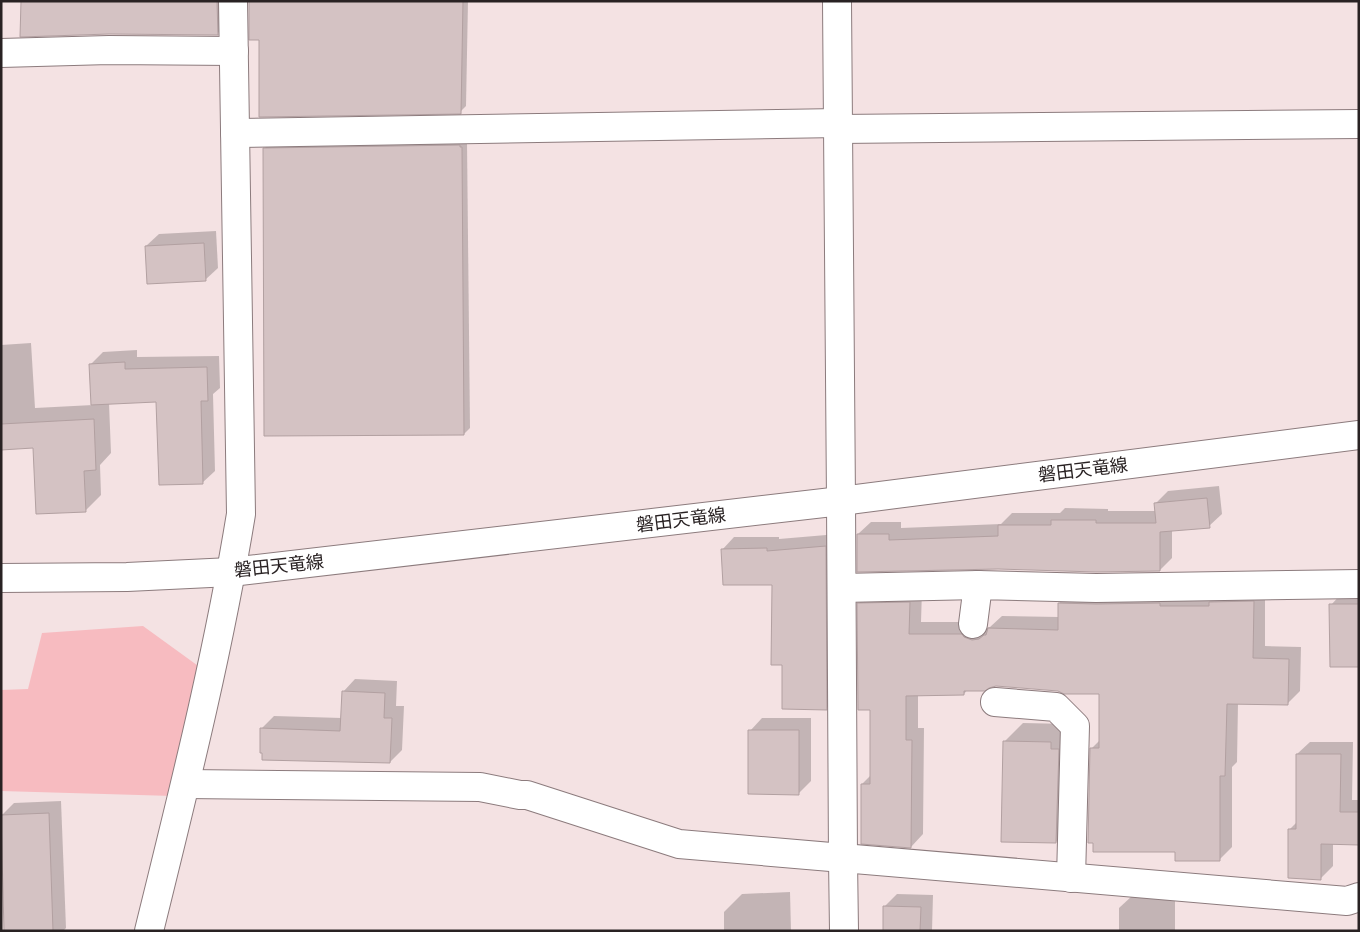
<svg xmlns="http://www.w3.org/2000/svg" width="1360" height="932" font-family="Manrope,'Noto Sans JP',sans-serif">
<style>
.green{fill:#f7bbc0}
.shadow{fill:#0003}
.building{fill:#d4c2c3;stroke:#b2a0a1}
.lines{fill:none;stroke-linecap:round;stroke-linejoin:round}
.street-casing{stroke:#8c7b7d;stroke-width:30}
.secondary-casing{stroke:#8c7b7d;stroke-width:30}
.primary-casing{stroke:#8c7b7d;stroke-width:30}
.street{stroke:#fff;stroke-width:28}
.secondary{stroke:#fff;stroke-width:28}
.primary{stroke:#fff;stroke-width:28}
.labels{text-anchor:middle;stroke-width:4;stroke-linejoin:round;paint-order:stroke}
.street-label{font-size:18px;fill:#292223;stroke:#fff}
</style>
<rect width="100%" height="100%" fill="#f4e2e3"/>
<path class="green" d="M 143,626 L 201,668 L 173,796 L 1,791 L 1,690 L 28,689 L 42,633 Z"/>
<g class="shadow">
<path d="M 22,1 L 223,1 L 223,28 L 217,34 Z"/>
<path d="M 250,1 L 468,1 L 466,106 L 460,112 L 261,39 Z"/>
<path d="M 467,141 L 470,428 L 464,434 L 264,149 L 270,143 Z"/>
<path d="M 216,231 L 218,268 L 205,280 L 146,246 L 159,234 Z"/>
<path d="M 31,343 L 35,408 L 93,405 L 91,364 L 103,352 L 137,350 L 137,357 L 219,356 L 220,388 L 213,394 L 215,471 L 202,483 L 157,401 L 109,403 L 111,453 L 100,465 L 101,495 L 85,511 L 34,447 L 1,449 L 1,345 Z"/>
<path d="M 1219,486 L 1222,514 L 1209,526 L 1172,530 L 1172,558 L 1160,570 L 998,568 L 858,534 L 871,522 L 901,522 L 901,528 L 1001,524 L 1012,513 L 1060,513 L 1065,508 L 1108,509 L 1108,511 L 1156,511 L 1155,504 L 1168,491 Z"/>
<path d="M 838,534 L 838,696 L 826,709 L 784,664 L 773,584 L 722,550 L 734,537 L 779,537 L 779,539 Z"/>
<path d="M 1265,589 L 1265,646 L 1301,647 L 1300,691 L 1287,704 L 1238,703 L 1237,762 L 1232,767 L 1232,847 L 1219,860 L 1176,850 L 1091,749 L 1100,740 L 1101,693 L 996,685 L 968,689 L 964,694 L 918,694 L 918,728 L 924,728 L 923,834 L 911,847 L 862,784 L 871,775 L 872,709 L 858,604 L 871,591 L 922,590 L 921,622 L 974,622 L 985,628 L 990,627 L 1002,616 L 1059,617 L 1059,603 L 1071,591 Z"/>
<path d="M 1343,592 L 1359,592 L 1359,666 L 1331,605 Z"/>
<path d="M 355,679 L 397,681 L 396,706 L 404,706 L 402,750 L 390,762 L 262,728 L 274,716 L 342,718 L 343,692 Z"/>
<path d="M 762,718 L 811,718 L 811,781 L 798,794 L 750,731 Z"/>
<path d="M 1023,723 L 1069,724 L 1074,823 L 1056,842 L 1004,742 Z"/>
<path d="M 1310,742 L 1353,742 L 1352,800 L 1359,800 L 1359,844 L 1333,843 L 1333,866 L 1320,879 L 1289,830 L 1297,822 L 1297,754 Z"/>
<path d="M 61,801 L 66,928 L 63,931 L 6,931 L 2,815 L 14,803 Z"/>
<path d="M 790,892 L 791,931 L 724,931 L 724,912 L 742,894 Z"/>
<path d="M 897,894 L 933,895 L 932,931 L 884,931 L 885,906 Z"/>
<path d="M 1132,896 L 1175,896 L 1175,931 L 1119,931 L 1119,908 Z"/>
</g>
<g class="building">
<path d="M 21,1 L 217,1 L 218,35 L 109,34 L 20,37 Z"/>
<path d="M 249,1 L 463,1 L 461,114 L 259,117 L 259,40 L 249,40 Z"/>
<path d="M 460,145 L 460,147 L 462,147 L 464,435 L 264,436 L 263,148 Z"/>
<path d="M 204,243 L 206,281 L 147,284 L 145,246 Z"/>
<path d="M 125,362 L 125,369 L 207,367 L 208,401 L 201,401 L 203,484 L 159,485 L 156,402 L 91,405 L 89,364 Z"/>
<path d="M 94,419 L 96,470 L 84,471 L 86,512 L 36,514 L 33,448 L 1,450 L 1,424 Z"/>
<path d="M 1207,498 L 1210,528 L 1160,532 L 1160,571 L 1096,572 L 998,569 L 857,572 L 857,534 L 889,534 L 889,540 L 998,536 L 998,525 L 1051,525 L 1051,520 L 1096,520 L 1096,523 L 1156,523 L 1154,503 Z"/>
<path d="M 826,546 L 827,710 L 782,709 L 782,665 L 771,665 L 772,585 L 723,585 L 721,549 L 767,548 L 767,551 Z"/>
<path d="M 1254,601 L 1253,658 L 1289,659 L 1288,705 L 1227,704 L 1225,776 L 1220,776 L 1220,861 L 1175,861 L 1175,852 L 1093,852 L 1093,843 L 1088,843 L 1090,748 L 1099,748 L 1099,694 L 1064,694 L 1058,691 L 996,686 L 989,688 L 985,691 L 964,691 L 964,695 L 906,696 L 906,740 L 912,740 L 911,848 L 861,844 L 861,784 L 870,784 L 870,710 L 858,710 L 857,603 L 910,602 L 909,634 L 962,634 L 964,637 L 972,640 L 979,639 L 984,635 L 986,635 L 988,628 L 1058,630 L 1058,603 L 1096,604 L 1160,603 L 1160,606 L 1209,606 L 1209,602 Z"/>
<path d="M 1329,604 L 1359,604 L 1359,667 L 1330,667 Z"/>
<path d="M 342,691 L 385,693 L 384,718 L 392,718 L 390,763 L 262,760 L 262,753 L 260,753 L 260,728 L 340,731 Z"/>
<path d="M 748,730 L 799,730 L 799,795 L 748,794 Z"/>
<path d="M 1003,741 L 1051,742 L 1051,749 L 1059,749 L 1056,843 L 1001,842 Z"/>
<path d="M 1296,754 L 1341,754 L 1340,812 L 1359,812 L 1359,845 L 1321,844 L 1321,880 L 1288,878 L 1288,829 L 1296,829 Z"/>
<path d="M 49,813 L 53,931 L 4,931 L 1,815 Z"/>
<path d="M 883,906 L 921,907 L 920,931 L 883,931 Z"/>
</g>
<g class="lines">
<defs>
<g id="street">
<path d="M 837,1 L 841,501 L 843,859 L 844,931"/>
<path d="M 1,53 L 109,50 L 234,51"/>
<path d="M 838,129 L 1359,124"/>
<path d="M 235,133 L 839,123"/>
<path d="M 842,588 L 978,585"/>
<path d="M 973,624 L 978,585 L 1096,588 L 1359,584"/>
<path d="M 995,702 L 1056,707 L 1075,726 L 1071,878"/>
<path d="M 186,784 L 480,787 L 520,795 L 527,795 L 679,844 L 1347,901 L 1359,897"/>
</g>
<path id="secondary" d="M 149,931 C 183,793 218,655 241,514 L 233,1"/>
<path id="primary" d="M 1,578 L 127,577 L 231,572 L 841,501 L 1359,435"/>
</defs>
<use href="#street" class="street-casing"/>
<use href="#secondary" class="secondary-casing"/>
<use href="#primary" class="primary-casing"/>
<use href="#street" class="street"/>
<use href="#secondary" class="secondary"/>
<use href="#primary" class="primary"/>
</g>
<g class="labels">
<g class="street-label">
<text transform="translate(1083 470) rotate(-7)" y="6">磐田天竜線</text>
<text transform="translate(681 520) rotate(-7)" y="6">磐田天竜線</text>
<text transform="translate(279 566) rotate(-6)" y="6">磐田天竜線</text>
</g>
</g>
<rect width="1360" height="932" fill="none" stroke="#292223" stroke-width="5"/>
</svg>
